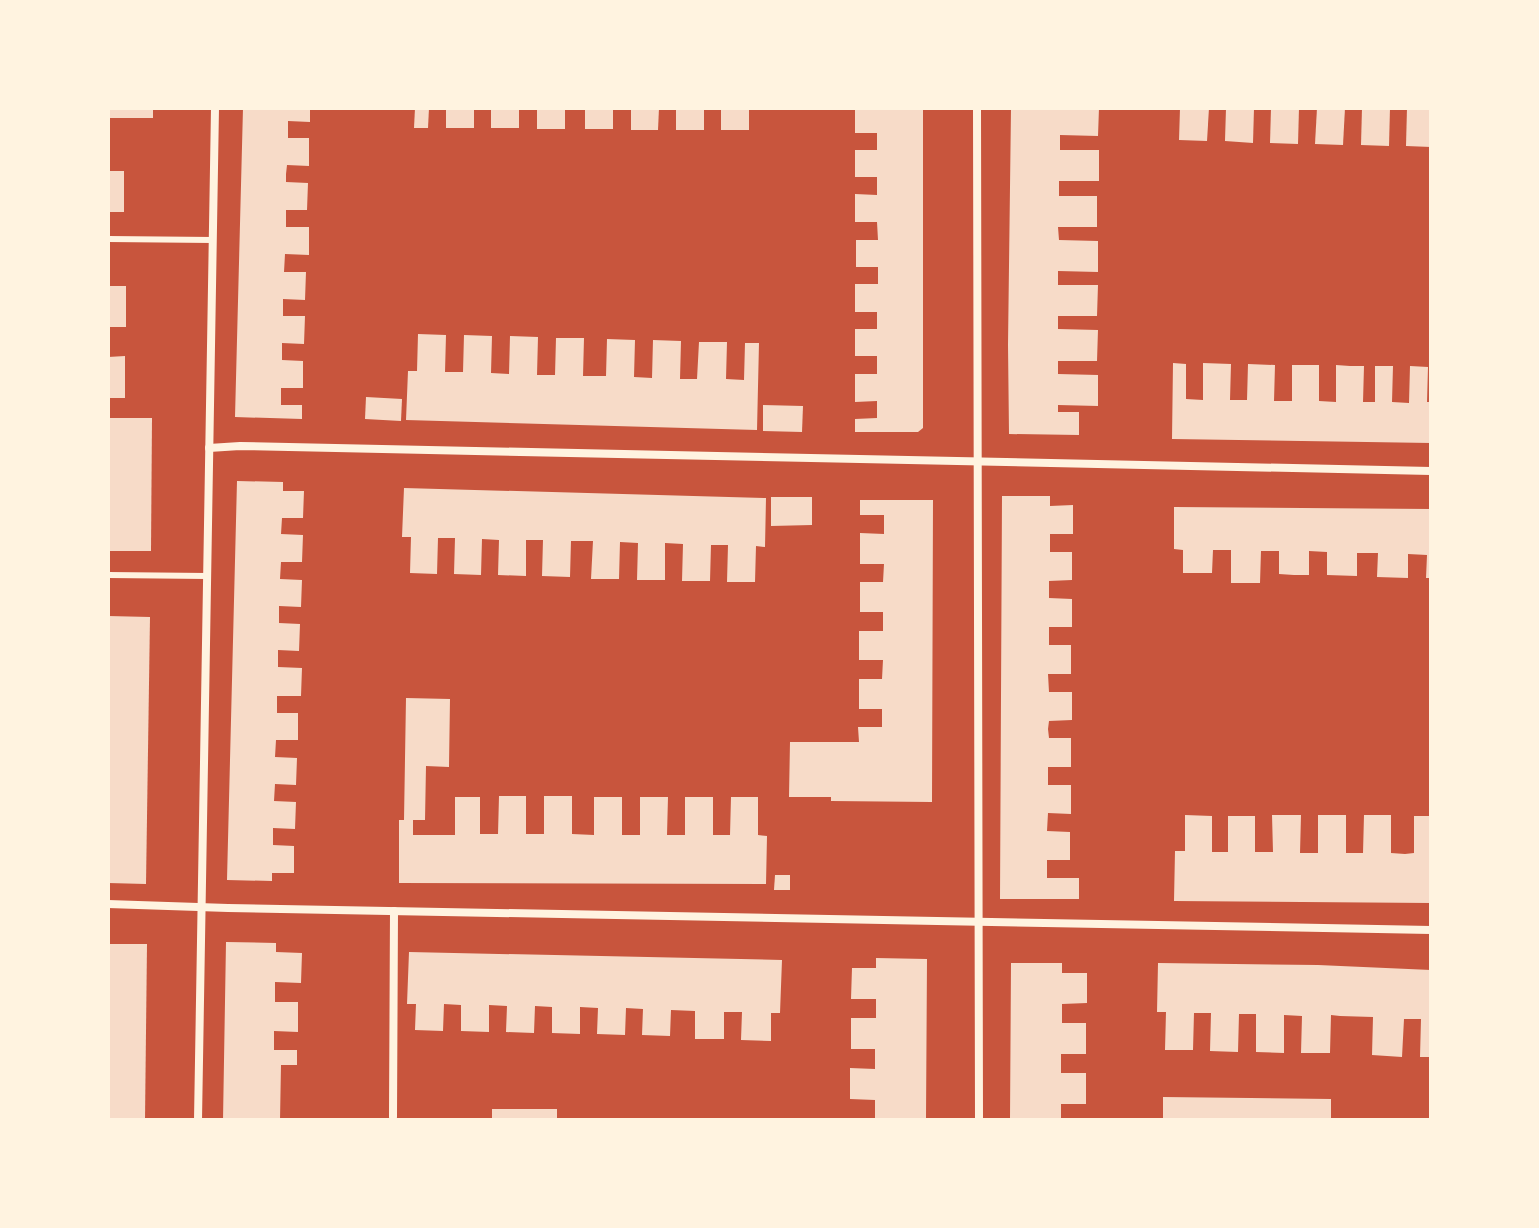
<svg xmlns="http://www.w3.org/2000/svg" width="1539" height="1228" font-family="'Noto Serif',serif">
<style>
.building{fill:#f7dbc8}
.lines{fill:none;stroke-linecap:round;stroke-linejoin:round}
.service{stroke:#fff3e0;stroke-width:6}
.minor{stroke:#fff3e0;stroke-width:8}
</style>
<rect width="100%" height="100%" fill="#c8553d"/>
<g class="building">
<rect x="108" y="108" width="45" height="10"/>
<path d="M 243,108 L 310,108 L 310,122 L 288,121 L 288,138 L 309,138 L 309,166 L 287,165 L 286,174 L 286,182 L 308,183 L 307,210 L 286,210 L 286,227 L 309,227 L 309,255 L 285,254 L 284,272 L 306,272 L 305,300 L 283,299 L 283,316 L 305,316 L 304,344 L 282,343 L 282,360 L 303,361 L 303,388 L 281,388 L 281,405 L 302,405 L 302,419 L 235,417 Z"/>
<path d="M 415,108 L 429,108 L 428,128 L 414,128 Z"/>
<rect x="446" y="108" width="28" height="20"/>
<rect x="491" y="108" width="28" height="20"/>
<rect x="537" y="108" width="28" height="21"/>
<rect x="585" y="108" width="28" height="21"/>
<path d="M 631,108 L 659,108 L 658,130 L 631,130 Z"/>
<rect x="676" y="108" width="28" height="22"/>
<rect x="721" y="108" width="28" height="22"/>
<path d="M 855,108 L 923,108 L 923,428 L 918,432 L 855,432 L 855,419 L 877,418 L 877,401 L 855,402 L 855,374 L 877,374 L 877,356 L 855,356 L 855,329 L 877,329 L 877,312 L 855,312 L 855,284 L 878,284 L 878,267 L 856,267 L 856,240 L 878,240 L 877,222 L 855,222 L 855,194 L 877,195 L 877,177 L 855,177 L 855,150 L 877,150 L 877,133 L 855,133 Z"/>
<path d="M 1011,108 L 1099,108 L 1098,136 L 1060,135 L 1060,150 L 1099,150 L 1099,181 L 1059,181 L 1059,196 L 1097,196 L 1097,227 L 1058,227 L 1059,240 L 1098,241 L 1098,272 L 1058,271 L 1058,285 L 1098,285 L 1097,316 L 1058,316 L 1058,329 L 1098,330 L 1097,361 L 1058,361 L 1058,374 L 1098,375 L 1098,406 L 1058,405 L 1058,412 L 1079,412 L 1079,435 L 1009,434 L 1008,345 Z"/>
<path d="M 1180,108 L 1209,108 L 1207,141 L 1179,140 Z"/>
<path d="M 1226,108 L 1254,108 L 1253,143 L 1225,141 Z"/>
<path d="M 1271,108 L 1299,108 L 1298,144 L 1270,143 Z"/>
<path d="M 1317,108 L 1345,108 L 1343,145 L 1315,144 Z"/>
<path d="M 1362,108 L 1390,108 L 1389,146 L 1361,145 Z"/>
<path d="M 1407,108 L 1431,108 L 1431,147 L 1406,146 Z"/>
<rect x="108" y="171" width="16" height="41"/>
<rect x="108" y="286" width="18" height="41"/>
<path d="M 418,334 L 446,335 L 445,372 L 463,372 L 464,335 L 492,336 L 491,373 L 509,374 L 510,336 L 538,337 L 537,375 L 555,375 L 556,338 L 584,338 L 583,376 L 606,376 L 607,339 L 635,340 L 634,377 L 652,378 L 653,340 L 681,341 L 680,379 L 697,379 L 699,342 L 727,342 L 726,379 L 744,380 L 745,343 L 759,343 L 757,430 L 406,420 L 408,371 L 417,371 Z"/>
<path d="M 125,356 L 125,398 L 108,398 L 108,357 Z"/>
<path d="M 1173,363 L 1186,364 L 1186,399 L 1203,400 L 1203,363 L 1231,364 L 1230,400 L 1247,400 L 1248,364 L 1275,365 L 1274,401 L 1292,401 L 1292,365 L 1319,365 L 1319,401 L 1336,402 L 1336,365 L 1350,366 L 1364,366 L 1363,402 L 1375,402 L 1375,366 L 1393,366 L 1392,402 L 1409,403 L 1410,366 L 1428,367 L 1427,402 L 1431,402 L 1431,443 L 1172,439 Z"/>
<path d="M 366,397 L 402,399 L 401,421 L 365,419 Z"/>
<path d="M 763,405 L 803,406 L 802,432 L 763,431 Z"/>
<path d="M 108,418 L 152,418 L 151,551 L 108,551 Z"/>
<path d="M 237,481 L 283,482 L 283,491 L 304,491 L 303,518 L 282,518 L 281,534 L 303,535 L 302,562 L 281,562 L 280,579 L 302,580 L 301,607 L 279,606 L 279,623 L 300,624 L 299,651 L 278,650 L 278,667 L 302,668 L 301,696 L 277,696 L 277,713 L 298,713 L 298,740 L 276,740 L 275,757 L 297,758 L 296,785 L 275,784 L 274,801 L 296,802 L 295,829 L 273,828 L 273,845 L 294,846 L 294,873 L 272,873 L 272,881 L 227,880 Z"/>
<path d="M 404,488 L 766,498 L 765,547 L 756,546 L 755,582 L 727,582 L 728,545 L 711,545 L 710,581 L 682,581 L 683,544 L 665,543 L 665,580 L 637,580 L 638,543 L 620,542 L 619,579 L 591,579 L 593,541 L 571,541 L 570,577 L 542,576 L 543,540 L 526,540 L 526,576 L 498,575 L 499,540 L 482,539 L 481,575 L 454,574 L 455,538 L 438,538 L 437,574 L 410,573 L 411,537 L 402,537 Z"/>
<path d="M 1002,496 L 1050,496 L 1050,506 L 1073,505 L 1073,534 L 1050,534 L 1050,552 L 1072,552 L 1072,580 L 1049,581 L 1049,598 L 1072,599 L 1072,627 L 1049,627 L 1049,645 L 1071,645 L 1071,674 L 1048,674 L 1049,692 L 1072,692 L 1072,720 L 1049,721 L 1048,729 L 1049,738 L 1071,738 L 1071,767 L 1048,767 L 1048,785 L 1071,785 L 1071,814 L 1048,813 L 1047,831 L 1070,832 L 1070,860 L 1047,860 L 1047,878 L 1079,878 L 1079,899 L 1000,899 Z"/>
<path d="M 771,497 L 812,497 L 812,525 L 771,526 Z"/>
<path d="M 860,500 L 933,500 L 932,802 L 831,801 L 831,797 L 789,797 L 790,742 L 859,742 L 858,727 L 882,727 L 882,709 L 859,709 L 859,679 L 882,679 L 883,660 L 859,660 L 859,631 L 883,631 L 883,612 L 860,612 L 860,582 L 883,582 L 884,564 L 860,564 L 860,533 L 884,534 L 884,515 L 860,515 Z"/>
<path d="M 1174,507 L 1431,509 L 1431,578 L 1426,578 L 1427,555 L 1408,554 L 1408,578 L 1377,577 L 1378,553 L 1357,553 L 1357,576 L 1327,575 L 1327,552 L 1309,551 L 1309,575 L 1294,575 L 1279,574 L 1279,551 L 1261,551 L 1260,583 L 1231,583 L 1231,550 L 1213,550 L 1212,573 L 1183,573 L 1183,550 L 1174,549 Z"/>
<path d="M 108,616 L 150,617 L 146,884 L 108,883 Z"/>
<path d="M 406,698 L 450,699 L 449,767 L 426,766 L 425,820 L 413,820 L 413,835 L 455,835 L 455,797 L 480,797 L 480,834 L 498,834 L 499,796 L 526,796 L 526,834 L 544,834 L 544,796 L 572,796 L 572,834 L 594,835 L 594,797 L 622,797 L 622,835 L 640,835 L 640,797 L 668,797 L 667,835 L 685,835 L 685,797 L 713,797 L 713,835 L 730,835 L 731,797 L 758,797 L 758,835 L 767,836 L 766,884 L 399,883 L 399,820 L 404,820 Z"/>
<path d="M 1185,815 L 1212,816 L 1212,852 L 1228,852 L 1228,816 L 1255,816 L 1255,852 L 1273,852 L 1272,815 L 1301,815 L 1300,853 L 1318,853 L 1318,815 L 1346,815 L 1346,853 L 1363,853 L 1364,815 L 1391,815 L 1391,853 L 1405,854 L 1414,853 L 1414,816 L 1431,816 L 1431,903 L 1174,901 L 1175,851 L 1185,851 Z"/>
<path d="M 775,875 L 790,875 L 790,890 L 774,890 Z"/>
<path d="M 226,942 L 276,943 L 276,952 L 302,953 L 301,983 L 275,982 L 275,1002 L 298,1002 L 298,1032 L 274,1031 L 274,1050 L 297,1050 L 297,1065 L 281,1065 L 280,1120 L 223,1120 Z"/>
<path d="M 108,944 L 147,944 L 145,1120 L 108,1120 Z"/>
<path d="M 409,952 L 782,960 L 780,1013 L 771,1013 L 771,1041 L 741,1040 L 742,1012 L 724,1012 L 724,1039 L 695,1039 L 695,1011 L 671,1010 L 670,1036 L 642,1035 L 643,1009 L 626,1008 L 625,1035 L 597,1034 L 598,1008 L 580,1007 L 580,1034 L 552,1033 L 552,1007 L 535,1006 L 534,1033 L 506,1032 L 507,1006 L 489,1005 L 489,1032 L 461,1031 L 461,1005 L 444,1004 L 443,1031 L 415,1030 L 416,1004 L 407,1004 Z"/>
<path d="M 876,958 L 927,959 L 926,1120 L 875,1120 L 875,1100 L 850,1099 L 850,1068 L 875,1069 L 875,1049 L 851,1049 L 851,1018 L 876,1018 L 876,999 L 851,999 L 852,968 L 876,968 Z"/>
<path d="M 1011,963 L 1062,963 L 1062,973 L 1087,973 L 1087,1003 L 1062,1004 L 1062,1023 L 1086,1023 L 1086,1054 L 1061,1054 L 1061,1073 L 1086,1073 L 1086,1104 L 1061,1104 L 1061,1120 L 1010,1120 Z"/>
<path d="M 1158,963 L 1318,965 L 1431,970 L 1431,1057 L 1420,1057 L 1421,1019 L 1404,1019 L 1402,1057 L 1372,1055 L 1373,1017 L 1340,1016 L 1331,1015 L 1330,1053 L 1301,1053 L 1302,1016 L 1284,1015 L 1284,1053 L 1256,1052 L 1256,1014 L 1239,1014 L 1238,1052 L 1210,1051 L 1211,1013 L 1194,1013 L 1193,1050 L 1165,1050 L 1166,1012 L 1157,1012 Z"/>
<path d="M 1163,1097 L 1331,1099 L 1331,1120 L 1163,1120 Z"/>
<rect x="492" y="1109" width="65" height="11"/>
</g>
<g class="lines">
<g class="service">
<path d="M 108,239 L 213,240"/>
<path d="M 108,575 L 207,576"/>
</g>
<g class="minor">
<path d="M 977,108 L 979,1120"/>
<path d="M 209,448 L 240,446 L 1431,471"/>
<path d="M 108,904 L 228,908 L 1431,930"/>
<path d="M 393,1117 L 394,911"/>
<path d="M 198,1120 L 215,108"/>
</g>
</g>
<rect width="1539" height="1228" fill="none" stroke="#fff3e0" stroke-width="220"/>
</svg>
